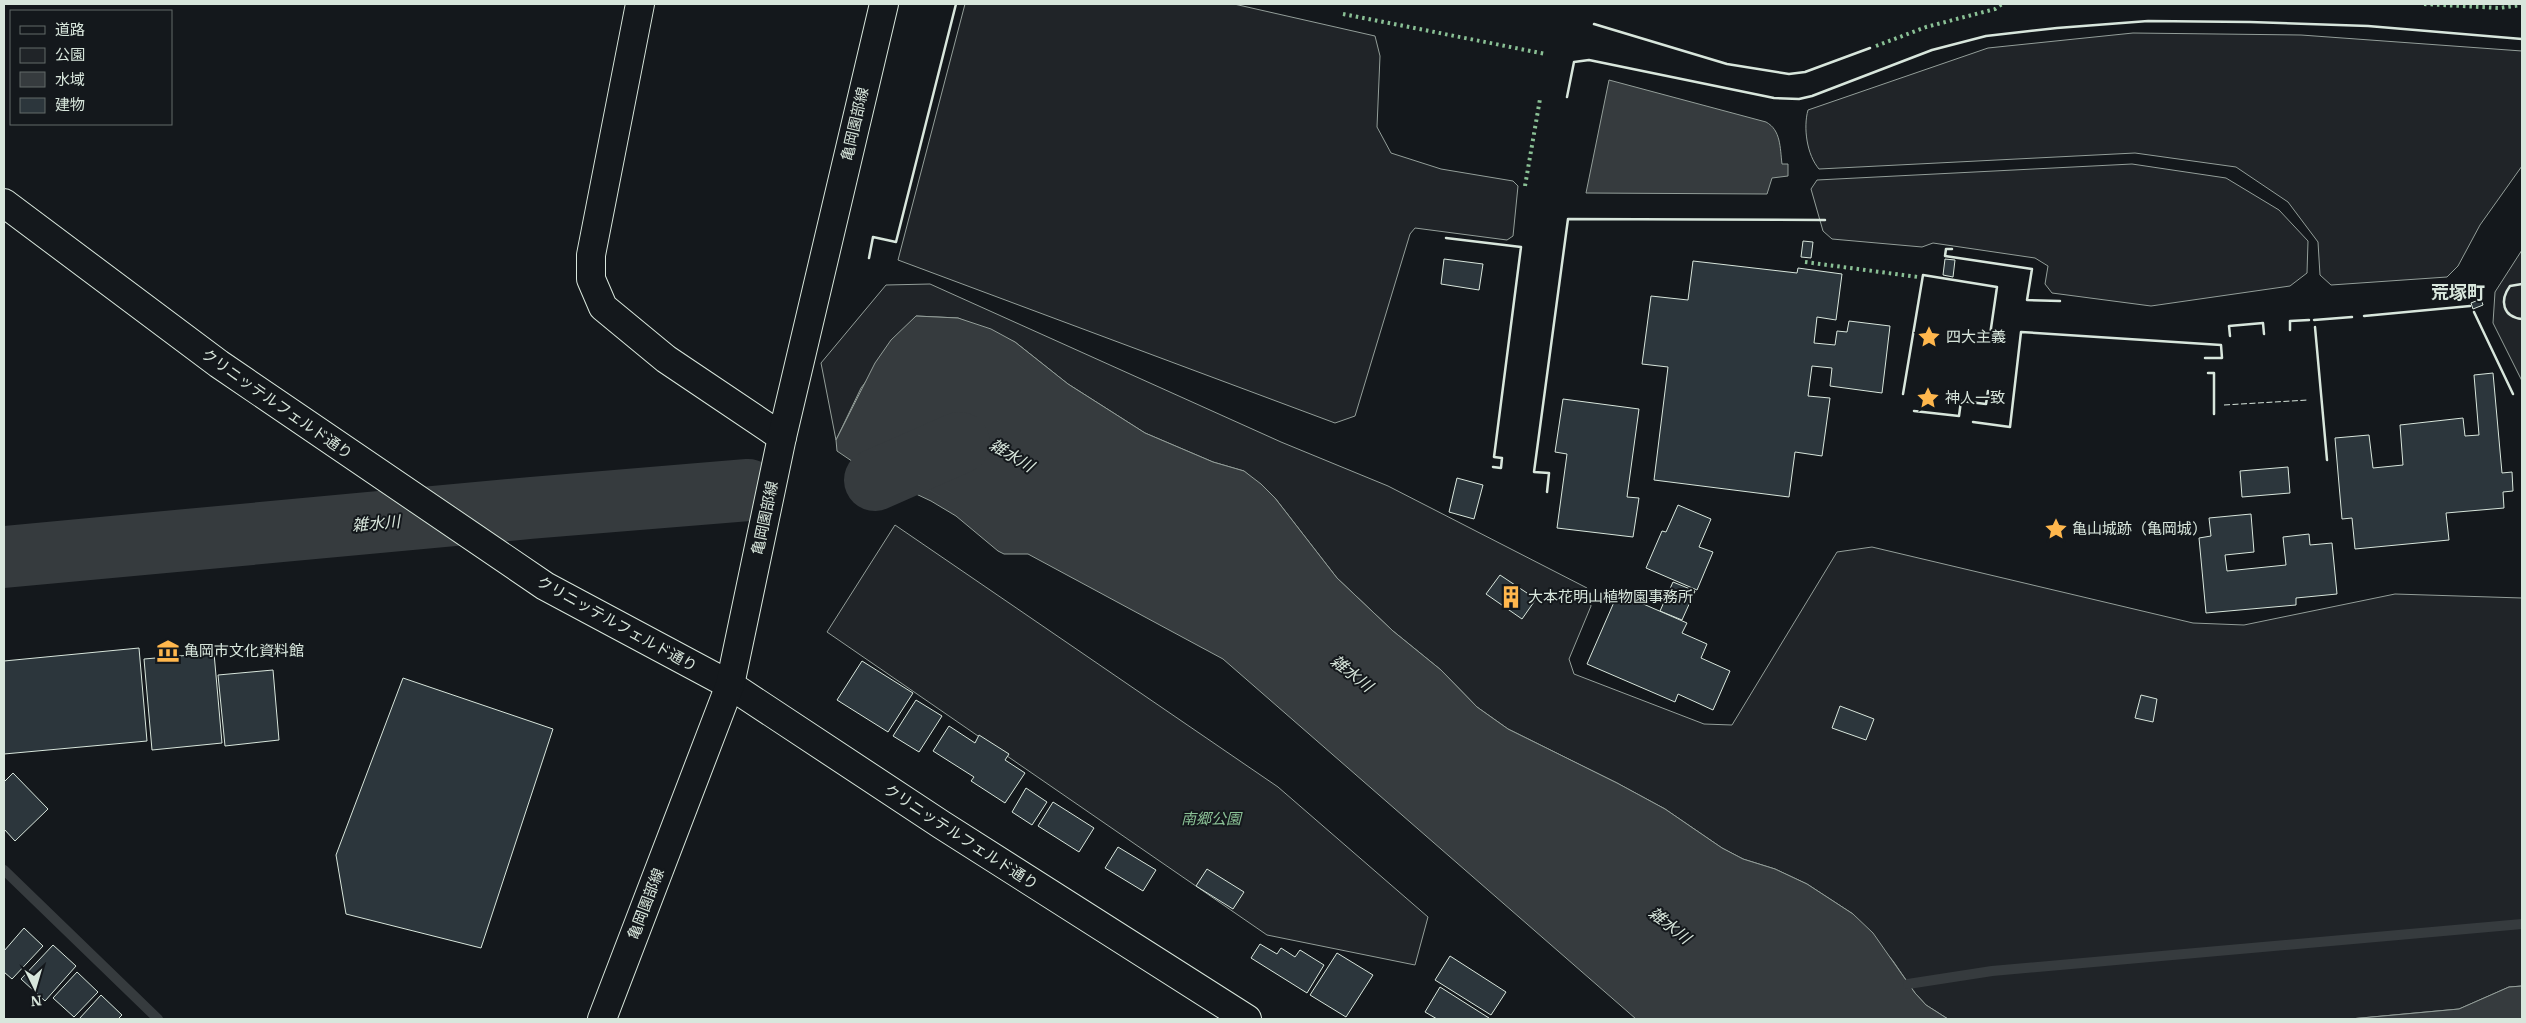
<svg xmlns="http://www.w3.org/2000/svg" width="2526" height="1023" font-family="'IBM Plex Serif','Noto Sans JP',serif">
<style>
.green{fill:#202428;stroke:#939e99}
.water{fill:#363b3e;stroke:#939e99}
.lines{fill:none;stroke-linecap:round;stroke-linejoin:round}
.stream{stroke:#363b3e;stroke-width:10}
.river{stroke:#363b3e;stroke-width:62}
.building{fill:#2c363c;stroke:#d8e6dc}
.minor-casing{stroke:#d8e6dc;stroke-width:30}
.major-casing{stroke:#d8e6dc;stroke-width:30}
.minor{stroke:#14181c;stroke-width:28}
.major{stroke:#14181c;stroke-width:28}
.hedge{stroke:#8ac095;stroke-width:4;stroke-dasharray:2.5 4;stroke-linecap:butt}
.fence{stroke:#d8e6dc;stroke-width:1;stroke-dasharray:6 2.5;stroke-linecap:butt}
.wall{stroke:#d8e6dc;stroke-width:2.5}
.labels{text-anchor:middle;stroke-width:4;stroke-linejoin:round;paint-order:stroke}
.street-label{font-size:15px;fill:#d8e6dc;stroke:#14181c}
.poi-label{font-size:15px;fill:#d8e6dc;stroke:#14181c;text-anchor:start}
.park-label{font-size:15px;font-style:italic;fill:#8ac095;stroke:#14181c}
.water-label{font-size:16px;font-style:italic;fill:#d8e6dc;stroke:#14181c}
.quarter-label{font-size:18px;font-weight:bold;fill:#d8e6dc;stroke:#14181c}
</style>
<rect width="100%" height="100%" fill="#14181c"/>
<g class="green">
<path d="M 965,4 L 1234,4 L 1375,36 L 1380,56 L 1377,127 L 1391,153 L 1441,169 L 1513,181 L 1518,186 L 1513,236 L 1507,240 L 1415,228 L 1410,234 L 1355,416 L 1335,423 L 898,260 Z"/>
<path d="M 2133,33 L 2301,35 L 2522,51 L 2522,166 L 2480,225 L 2458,266 L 2447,277 L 2331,285 L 2320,275 L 2318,242 L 2288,202 L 2236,167 L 2135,153 L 1819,169 C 1807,155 1803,128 1808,110 L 1988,48 Z"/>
<path d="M 2132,164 L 2226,178 L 2279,210 L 2308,241 L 2307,273 L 2290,286 L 2151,306 L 2052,293 L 2045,284 L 2048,266 L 2035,258 L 1933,243 L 1922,247 L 1832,239 L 1823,231 L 1811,189 L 1817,180 Z"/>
<path d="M 2522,250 L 2522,381 L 2493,323 L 2495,292 Z"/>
<path d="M 930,284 L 1281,442 L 1388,486 L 1587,588 L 1591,606 L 1569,659 L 1574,674 L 1704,724 L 1732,725 L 1837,552 L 1872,547 L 2193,623 L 2244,625 L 2395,594 L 2522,598 L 2522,986 L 2509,987 L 2459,1009 L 2350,1019 L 1948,1019 L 1926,1005 L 1915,993 L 1893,961 L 1853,914 L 1807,884 L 1775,869 L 1743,859 L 1722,848 L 1665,809 L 1617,783 L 1508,729 L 1477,707 L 1441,670 L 1393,631 L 1337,578 L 1275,498 L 1244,471 L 1213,462 L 1145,433 L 1068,384 L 1015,342 L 958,318 L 916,316 L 861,388 L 836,440 L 821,363 L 886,285 Z"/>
<path d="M 895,525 L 1278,787 L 1428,917 L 1415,965 L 1267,935 L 827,632 Z"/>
</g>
<g class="water">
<path d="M 1609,80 L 1766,122 C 1781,130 1780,148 1782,164 L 1788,164 L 1788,176 L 1772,178 L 1767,194 L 1586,193 Z"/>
<path d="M 916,316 L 958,318 L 991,329 L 1015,342 L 1068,384 L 1145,433 L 1213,462 L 1244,471 L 1261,484 L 1275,498 L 1337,578 L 1393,631 L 1441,670 L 1477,707 L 1508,729 L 1617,783 L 1665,809 L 1722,848 L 1743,859 L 1775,869 L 1807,884 L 1853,914 L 1873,933 L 1915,993 L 1926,1005 L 1948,1019 L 1636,1019 L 1223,659 L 1028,554 L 1004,554 L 998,551 L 956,516 L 931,501 L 865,470 L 837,451 L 836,440 L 875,363 L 891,340 Z"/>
<path d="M 2522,986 L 2522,1019 L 2350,1019 L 2459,1009 L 2509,987 Z"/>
</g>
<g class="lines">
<g class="stream">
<path d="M 4,870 L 158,1019"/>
<path d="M 1908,984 L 1992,971 L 2522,924"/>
</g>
<g class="river">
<path d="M 875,480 L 959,443"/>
<path d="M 4,557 L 530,508 L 748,490"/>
</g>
</g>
<g class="building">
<path d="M 1803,241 L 1813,242 L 1811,258 L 1801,257 Z"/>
<path d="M 1444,259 L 1483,264 L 1479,290 L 1441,284 Z"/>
<path d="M 1945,259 L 1955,260 L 1953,277 L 1943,275 Z"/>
<path d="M 1693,261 L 1797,273 L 1798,268 L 1842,274 L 1836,320 L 1817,317 L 1814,343 L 1835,345 L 1837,331 L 1847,332 L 1849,321 L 1890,326 L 1882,393 L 1830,386 L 1832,368 L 1812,366 L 1808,396 L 1830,398 L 1822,456 L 1795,452 L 1789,497 L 1654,480 L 1668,367 L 1642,364 L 1651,296 L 1688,300 Z"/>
<path d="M 2481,299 L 2483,305 L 2473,309 L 2471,303 Z"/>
<path d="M 2493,373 L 2502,473 L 2512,472 L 2513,491 L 2503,492 L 2504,508 L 2446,513 L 2449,540 L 2355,549 L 2352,518 L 2342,519 L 2335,438 L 2369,435 L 2373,468 L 2403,465 L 2400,425 L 2463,418 L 2465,436 L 2479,435 L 2474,375 Z"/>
<path d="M 1563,399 L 1639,409 L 1627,497 L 1639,498 L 1633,537 L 1557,528 L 1567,454 L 1555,452 Z"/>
<path d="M 2288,467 L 2290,493 L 2242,497 L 2240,471 Z"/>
<path d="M 1457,478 L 1483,485 L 1474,519 L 1449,512 Z"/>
<path d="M 1678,505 L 1711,519 L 1699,547 L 1713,552 L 1697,590 L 1646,568 L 1662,531 L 1666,532 Z"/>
<path d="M 2251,514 L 2254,552 L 2225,555 L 2227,571 L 2286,565 L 2283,537 L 2309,534 L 2310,545 L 2332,543 L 2337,594 L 2296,598 L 2296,605 L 2206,613 L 2199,538 L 2211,536 L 2209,518 Z"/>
<path d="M 1500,575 L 1536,599 L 1522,619 L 1486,594 Z"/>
<path d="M 1673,582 L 1695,591 L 1682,620 L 1660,611 Z"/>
<path d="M 1618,593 L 1687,623 L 1682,633 L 1707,644 L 1701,658 L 1730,671 L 1713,710 L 1678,694 L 1675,702 L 1587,664 Z"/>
<path d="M 139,648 L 147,741 L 4,754 L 4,661 Z"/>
<path d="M 214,653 L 222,743 L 152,750 L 144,659 Z"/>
<path d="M 862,661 L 913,693 L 888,732 L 837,700 Z"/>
<path d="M 273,670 L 279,740 L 225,746 L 218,675 Z"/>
<path d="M 403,678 L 553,729 L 481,948 L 346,914 L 336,855 Z"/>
<path d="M 2141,695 L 2157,699 L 2153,722 L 2135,718 Z"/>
<path d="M 916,700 L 942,716 L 919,752 L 893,736 Z"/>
<path d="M 1840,706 L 1874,719 L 1866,740 L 1832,728 Z"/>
<path d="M 949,726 L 975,743 L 979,735 L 1009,754 L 1005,760 L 1025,773 L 1005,803 L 971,781 L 974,777 L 933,751 Z"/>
<path d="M 13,773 L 48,809 L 15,841 L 4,829 L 4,782 Z"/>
<path d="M 1026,788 L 1047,802 L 1032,825 L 1012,812 Z"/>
<path d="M 1053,802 L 1094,828 L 1079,852 L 1038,826 Z"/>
<path d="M 1118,847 L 1156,870 L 1143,891 L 1105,868 Z"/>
<path d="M 1207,869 L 1244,892 L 1233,909 L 1196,886 Z"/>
<path d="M 24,928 L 43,946 L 12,979 L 4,972 L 4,951 Z"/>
<path d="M 1260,944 L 1277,954 L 1281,948 L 1295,957 L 1300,950 L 1324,965 L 1307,993 L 1251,958 Z"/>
<path d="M 53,945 L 76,966 L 45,1001 L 21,979 Z"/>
<path d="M 1337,953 L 1373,975 L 1346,1017 L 1310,995 Z"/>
<path d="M 1450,956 L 1506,992 L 1491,1015 L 1435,980 Z"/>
<path d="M 77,972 L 98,992 L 74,1017 L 53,998 Z"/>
<path d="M 1440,987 L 1489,1018 L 1488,1019 L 1437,1019 L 1425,1012 Z"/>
<path d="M 101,995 L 122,1015 L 118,1019 L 79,1019 Z"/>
</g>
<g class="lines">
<defs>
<g id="minor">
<path d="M 640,4 L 591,255 L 591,279 L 603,307 L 666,359 L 782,437"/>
<path d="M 4,203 L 219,364 L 545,586 L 730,685 L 942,825 L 1247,1019"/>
</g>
<path id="major" d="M 602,1019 L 730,685 L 782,437 L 884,4"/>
</defs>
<use href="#minor" class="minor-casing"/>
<use href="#major" class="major-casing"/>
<use href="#minor" class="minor"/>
<use href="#major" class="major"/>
<g class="hedge">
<path d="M 2424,4 L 2499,8 L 2522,5"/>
<path d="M 1343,14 L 1546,54"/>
<path d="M 1876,46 L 1926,27 L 1995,9 L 2002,4"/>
<path d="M 1525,186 L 1540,99"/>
<path d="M 1805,262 L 1918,277"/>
</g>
<path class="fence" d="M 2224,405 L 2308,400"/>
<g class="wall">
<path d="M 1594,24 L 1727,64 L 1789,74 L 1805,72 L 1870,48"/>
<path d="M 1567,97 L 1574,62 L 1589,60 L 1774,98 L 1799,99 L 1812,96 L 1932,50 L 1986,36 L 2057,28 L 2148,21 L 2250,22 L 2368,26 L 2522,39"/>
<path d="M 1446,238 L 1521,247 L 1494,457 L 1502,458 L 1501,468 L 1493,467"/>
<path d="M 1952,249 L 1946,249 L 1945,256 L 2032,269 L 2027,300 L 2060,301"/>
<path d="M 869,258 L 873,237 L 896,242 L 956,4"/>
<path d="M 2522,284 L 2510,286 C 2499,301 2503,317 2522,319"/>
<path d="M 2474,312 L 2513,394"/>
<path d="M 2364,316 L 2470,306"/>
<path d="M 2314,320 L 2352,317"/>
<path d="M 2315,327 L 2327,460"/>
<path d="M 2290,330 L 2290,321 L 2309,320"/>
<path d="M 2230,336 L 2229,326 L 2263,323 L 2264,334"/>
<path d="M 2208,373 L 2214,373 L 2214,414"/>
<path d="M 1903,394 L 1923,275 L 1997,287 L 1990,335 L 1997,337"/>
<path d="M 1914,411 L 1959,416 L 1961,401 L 1986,404 L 1988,391"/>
<path d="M 1973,422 L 2010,427 L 2021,332 L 2221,345 L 2222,358 L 2205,358"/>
<path d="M 1547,492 L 1549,473 L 1534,472 L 1568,219 L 1825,220"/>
</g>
</g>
<defs>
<symbol id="sight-bare" viewBox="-9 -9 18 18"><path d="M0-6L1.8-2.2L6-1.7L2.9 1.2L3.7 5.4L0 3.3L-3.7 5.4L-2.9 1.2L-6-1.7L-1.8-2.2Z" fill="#ffb74d" stroke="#14181c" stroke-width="2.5" paint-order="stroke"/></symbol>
<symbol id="building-bare" viewBox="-9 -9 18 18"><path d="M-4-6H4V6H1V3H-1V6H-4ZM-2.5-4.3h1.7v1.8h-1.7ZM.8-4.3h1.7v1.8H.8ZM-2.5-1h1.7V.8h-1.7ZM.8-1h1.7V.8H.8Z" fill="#ffb74d" stroke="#14181c" stroke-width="2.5" paint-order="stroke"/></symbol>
<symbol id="museum-bare" viewBox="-9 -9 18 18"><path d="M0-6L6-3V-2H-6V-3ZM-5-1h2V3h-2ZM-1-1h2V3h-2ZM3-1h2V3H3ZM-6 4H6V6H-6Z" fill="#ffb74d" stroke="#14181c" stroke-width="2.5" paint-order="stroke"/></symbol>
</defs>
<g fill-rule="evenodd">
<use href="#sight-bare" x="1913" y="321" width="32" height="32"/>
<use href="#sight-bare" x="1912" y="382" width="32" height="32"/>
<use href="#sight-bare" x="2040" y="513" width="32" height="32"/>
<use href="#building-bare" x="1495" y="581" width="32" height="32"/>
<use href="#museum-bare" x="152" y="635" width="32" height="32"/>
</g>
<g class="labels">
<g class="street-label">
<text transform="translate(855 124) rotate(-77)" y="5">亀岡園部線</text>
<text transform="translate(277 404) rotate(35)" y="5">クリニッテルフェルド通り</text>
<text transform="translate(765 518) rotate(-78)" y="5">亀岡園部線</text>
<text transform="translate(617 624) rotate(29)" y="5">クリニッテルフェルド通り</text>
<text transform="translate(961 837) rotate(33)" y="5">クリニッテルフェルド通り</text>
<text transform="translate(646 904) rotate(-69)" y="5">亀岡園部線</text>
</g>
<g class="poi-label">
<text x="1946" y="342">四大主義</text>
<text x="1945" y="403">神人一致</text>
<text x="2072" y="534">亀山城跡（亀岡城）</text>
<text x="1528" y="602">大本花明山植物園事務所</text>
<text x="184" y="656">亀岡市文化資料館</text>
</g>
<g class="park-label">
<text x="1211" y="824">南郷公園</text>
</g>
<g class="water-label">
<text transform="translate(1012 455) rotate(31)" y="6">雑水川</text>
<text transform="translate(376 523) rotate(-5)" y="6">雑水川</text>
<text transform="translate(1352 673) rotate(38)" y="6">雑水川</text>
<text transform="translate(1670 925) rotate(38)" y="6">雑水川</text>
</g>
<g class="quarter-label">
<text x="2458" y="299">荒塚町</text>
</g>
</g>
<rect width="2526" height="1023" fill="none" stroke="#d8e6dc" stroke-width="10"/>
<rect x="10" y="10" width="162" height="115" fill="#14181c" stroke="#626a69"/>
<rect x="20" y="26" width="25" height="8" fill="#14181c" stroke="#626a69"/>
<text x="55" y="35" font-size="15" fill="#d8e6dc">道路</text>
<rect x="20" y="48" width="25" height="15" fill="#202428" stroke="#626a69"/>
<text x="55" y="60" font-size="15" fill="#d8e6dc">公園</text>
<rect x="20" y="72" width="25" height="15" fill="#363b3e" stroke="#626a69"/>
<text x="55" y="85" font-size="15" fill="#d8e6dc">水域</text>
<rect x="20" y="98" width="25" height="15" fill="#2c363c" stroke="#626a69"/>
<text x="55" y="110" font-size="15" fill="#d8e6dc">建物</text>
<g transform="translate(35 988) rotate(175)" stroke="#14181c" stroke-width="4" paint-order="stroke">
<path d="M0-4L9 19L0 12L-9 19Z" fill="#d8e6dc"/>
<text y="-8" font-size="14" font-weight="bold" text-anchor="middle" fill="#d8e6dc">N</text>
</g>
</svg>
